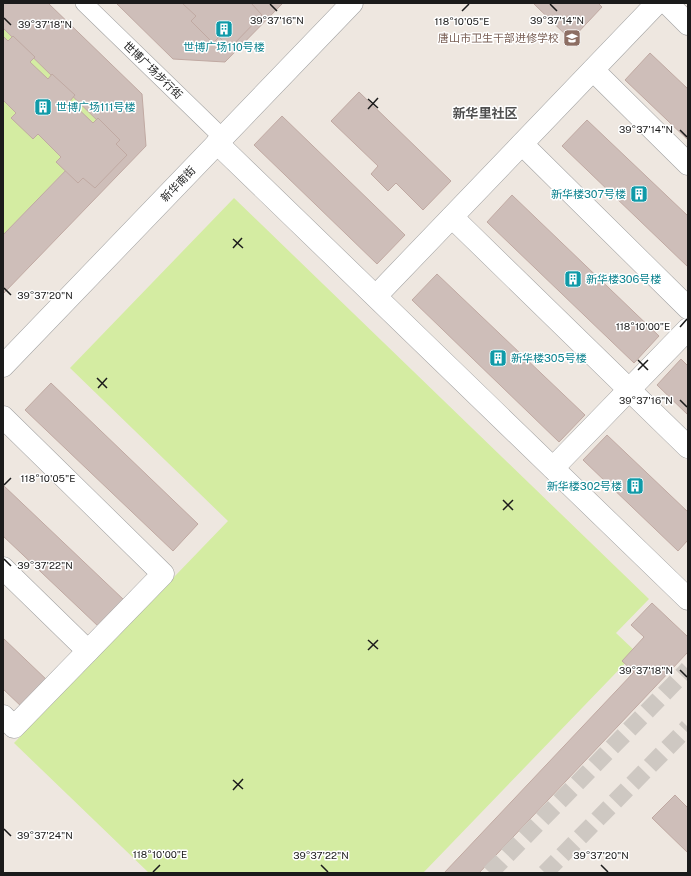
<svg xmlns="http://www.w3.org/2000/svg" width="691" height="876" font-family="'Public Sans','Noto Sans SC',sans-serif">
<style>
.grass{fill:#d4eca2}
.building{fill:#cebeb9;stroke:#c0a9a2}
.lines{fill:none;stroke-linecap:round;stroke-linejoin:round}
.pedestrian-tunnel{stroke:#cec8c2;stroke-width:17;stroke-dasharray:17 8;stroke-linecap:butt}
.pedestrian-casing{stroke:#a2a2a2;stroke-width:18}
.minor-casing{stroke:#a2a2a2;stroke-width:23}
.pedestrian{stroke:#fff;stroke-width:17}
.minor{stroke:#fff;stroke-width:22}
.ticks{fill:none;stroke:#1b1b1b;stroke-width:1.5}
.labels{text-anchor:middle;stroke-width:3;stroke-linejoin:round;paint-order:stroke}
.education-label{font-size:11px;fill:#785e54;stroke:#fff;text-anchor:end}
.culture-label{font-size:11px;fill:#0d838f;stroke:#fff;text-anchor:start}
.street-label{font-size:11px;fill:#1b1b1b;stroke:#fff}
.quarter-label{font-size:13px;font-weight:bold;fill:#4e4e4e;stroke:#fff}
.ticks-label{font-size:10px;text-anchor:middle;fill:#1b1b1b;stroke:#fff;stroke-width:3;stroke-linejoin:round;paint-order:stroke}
</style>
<rect width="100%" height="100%" fill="#eee7e0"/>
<g class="grass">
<path d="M 3,28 L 106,129 L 3,235 Z"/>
<path d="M 234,198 L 649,599 L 616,633 L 636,652 L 423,873 L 149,873 L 14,743 L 228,521 L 70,368 Z"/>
</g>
<g class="building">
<path d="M 3,3 L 48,3 L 142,94 L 146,146 L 3,294 L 3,235 L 106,129 L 3,28 Z"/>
<path d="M 116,3 L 186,3 L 209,26 L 231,3 L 283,3 L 225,62 L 173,59 Z"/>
<path d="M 182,3 L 251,3 L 262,15 L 230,48 L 219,37 L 213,43 L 191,21 L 196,16 Z"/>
<path d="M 533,3 L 598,3 L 602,7 L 571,40 Z"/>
<path d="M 3,36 L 8,41 L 13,36 L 35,57 L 30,62 L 48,79 L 52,74 L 75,95 L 70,101 L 93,123 L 98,118 L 120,140 L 116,144 L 127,155 L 95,188 L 83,178 L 78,183 L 56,162 L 61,157 L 38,134 L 33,139 L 11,118 L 16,113 L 3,100 Z"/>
<path d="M 650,53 L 688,89 L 688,140 L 625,80 Z"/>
<path d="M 359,92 L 451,181 L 423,210 L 396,183 L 388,191 L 371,174 L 378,166 L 331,121 Z"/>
<path d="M 282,116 L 405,235 L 377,264 L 254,145 Z"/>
<path d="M 587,120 L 688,216 L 688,267 L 562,146 Z"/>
<path d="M 512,195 L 659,336 L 634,363 L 487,222 Z"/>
<path d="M 437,274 L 585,415 L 559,442 L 412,300 Z"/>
<path d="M 681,359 L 688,366 L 688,415 L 657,385 Z"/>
<path d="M 51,383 L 198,524 L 173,551 L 25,410 Z"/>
<path d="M 607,435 L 688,512 L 688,540 L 678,551 L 583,460 Z"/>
<path d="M 3,485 L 124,600 L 99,627 L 3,536 Z"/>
<path d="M 652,603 L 688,637 L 688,652 L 479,873 L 444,873 L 634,672 L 622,661 L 644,637 L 631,625 Z"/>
<path d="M 3,638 L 49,682 L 23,708 L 3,689 Z"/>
<path d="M 675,795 L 688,808 L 688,853 L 652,818 Z"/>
</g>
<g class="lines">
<g class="pedestrian-tunnel">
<path d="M 490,873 L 688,669"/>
<path d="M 545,873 L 688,727"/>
</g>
<defs>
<path id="pedestrian" d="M 84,3 L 223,138"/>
<g id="minor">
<path d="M 667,3 L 688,24"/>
<path d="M 593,70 L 688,164"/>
<path d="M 217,143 L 688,599"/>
<path d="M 522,144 L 688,308"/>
<path d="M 452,217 L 688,447"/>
<path d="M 376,296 L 657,3"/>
<path d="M 3,366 L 352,3"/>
<path d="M 3,417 L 163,574 L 14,727 L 3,716"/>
<path d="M 553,468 L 688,329"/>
<path d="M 3,568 L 88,651"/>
</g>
</defs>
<use href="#pedestrian" class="pedestrian-casing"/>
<use href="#minor" class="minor-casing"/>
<use href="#pedestrian" class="pedestrian"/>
<use href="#minor" class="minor"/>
</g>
<path class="ticks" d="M 270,4 L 277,11M 550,4 L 557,11M 462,11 L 469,4M 4,18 L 11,25M 368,99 L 378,108M 368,109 L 378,98M 680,130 L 687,137M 233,239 L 243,248M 233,248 L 242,238M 4,288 L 11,295M 680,327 L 687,319M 638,360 L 648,370M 638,370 L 648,360M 97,378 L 107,388M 98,388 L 107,378M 680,400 L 687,407M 4,485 L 11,478M 503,500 L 513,510M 503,510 L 513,500M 4,559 L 11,566M 368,640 L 378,649M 368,650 L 378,640M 680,670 L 687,677M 233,780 L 243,789M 233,790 L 243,779M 4,829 L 11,836M 321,865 L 328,872M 601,865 L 608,872M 153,872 L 160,865"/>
<defs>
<symbol id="building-square" viewBox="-11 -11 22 22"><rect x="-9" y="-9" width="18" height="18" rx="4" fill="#0f9aa8" stroke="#fff"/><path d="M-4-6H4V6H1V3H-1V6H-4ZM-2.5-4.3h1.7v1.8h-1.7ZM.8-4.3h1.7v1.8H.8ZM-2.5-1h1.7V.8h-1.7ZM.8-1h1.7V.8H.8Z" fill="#fff"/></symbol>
<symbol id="school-square" viewBox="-11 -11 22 22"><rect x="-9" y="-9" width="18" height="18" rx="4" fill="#8d6e63" stroke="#fff"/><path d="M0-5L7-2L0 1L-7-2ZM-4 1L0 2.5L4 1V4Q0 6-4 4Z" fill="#fff"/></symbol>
</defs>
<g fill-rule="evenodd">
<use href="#building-square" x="214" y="19" width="20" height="20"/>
<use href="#school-square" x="562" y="28" width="20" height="20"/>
<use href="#building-square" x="33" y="97" width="20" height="20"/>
<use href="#building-square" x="629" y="184" width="20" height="20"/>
<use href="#building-square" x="563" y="269" width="20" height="20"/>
<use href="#building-square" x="488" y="348" width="20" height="20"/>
<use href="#building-square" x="625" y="476" width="20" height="20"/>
</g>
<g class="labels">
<g class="education-label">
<text x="559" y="42">唐山市卫生干部进修学校</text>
</g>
<g class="culture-label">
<text x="224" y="51" text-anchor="middle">世博广场110号楼</text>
<text x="56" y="111">世博广场111号楼</text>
<text x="626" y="198" text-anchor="end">新华楼307号楼</text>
<text x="586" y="283">新华楼306号楼</text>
<text x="511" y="362">新华楼305号楼</text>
<text x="622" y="490" text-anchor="end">新华楼302号楼</text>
</g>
<g class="street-label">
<text transform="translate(153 70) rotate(44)" y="4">世博广场步行街</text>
<text transform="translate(178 184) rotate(-46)" y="4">新华南街</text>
</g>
<g class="quarter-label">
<text x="485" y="118">新华里社区</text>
</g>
</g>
<g class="ticks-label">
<text x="277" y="24">39°37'16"N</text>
<text x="557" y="24">39°37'14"N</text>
<text x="462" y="25">118°10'05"E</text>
<text x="45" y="28">39°37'18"N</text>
<text x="646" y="133">39°37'14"N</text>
<text x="45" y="299">39°37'20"N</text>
<text x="643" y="330">118°10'00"E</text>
<text x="646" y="404">39°37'16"N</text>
<text x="48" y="482">118°10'05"E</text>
<text x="45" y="569">39°37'22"N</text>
<text x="646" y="674">39°37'18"N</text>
<text x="45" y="839">39°37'24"N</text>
<text x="160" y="858">118°10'00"E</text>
<text x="321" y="859">39°37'22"N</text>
<text x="601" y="859">39°37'20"N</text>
</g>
<rect width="691" height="876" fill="none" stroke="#1b1b1b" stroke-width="8"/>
</svg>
